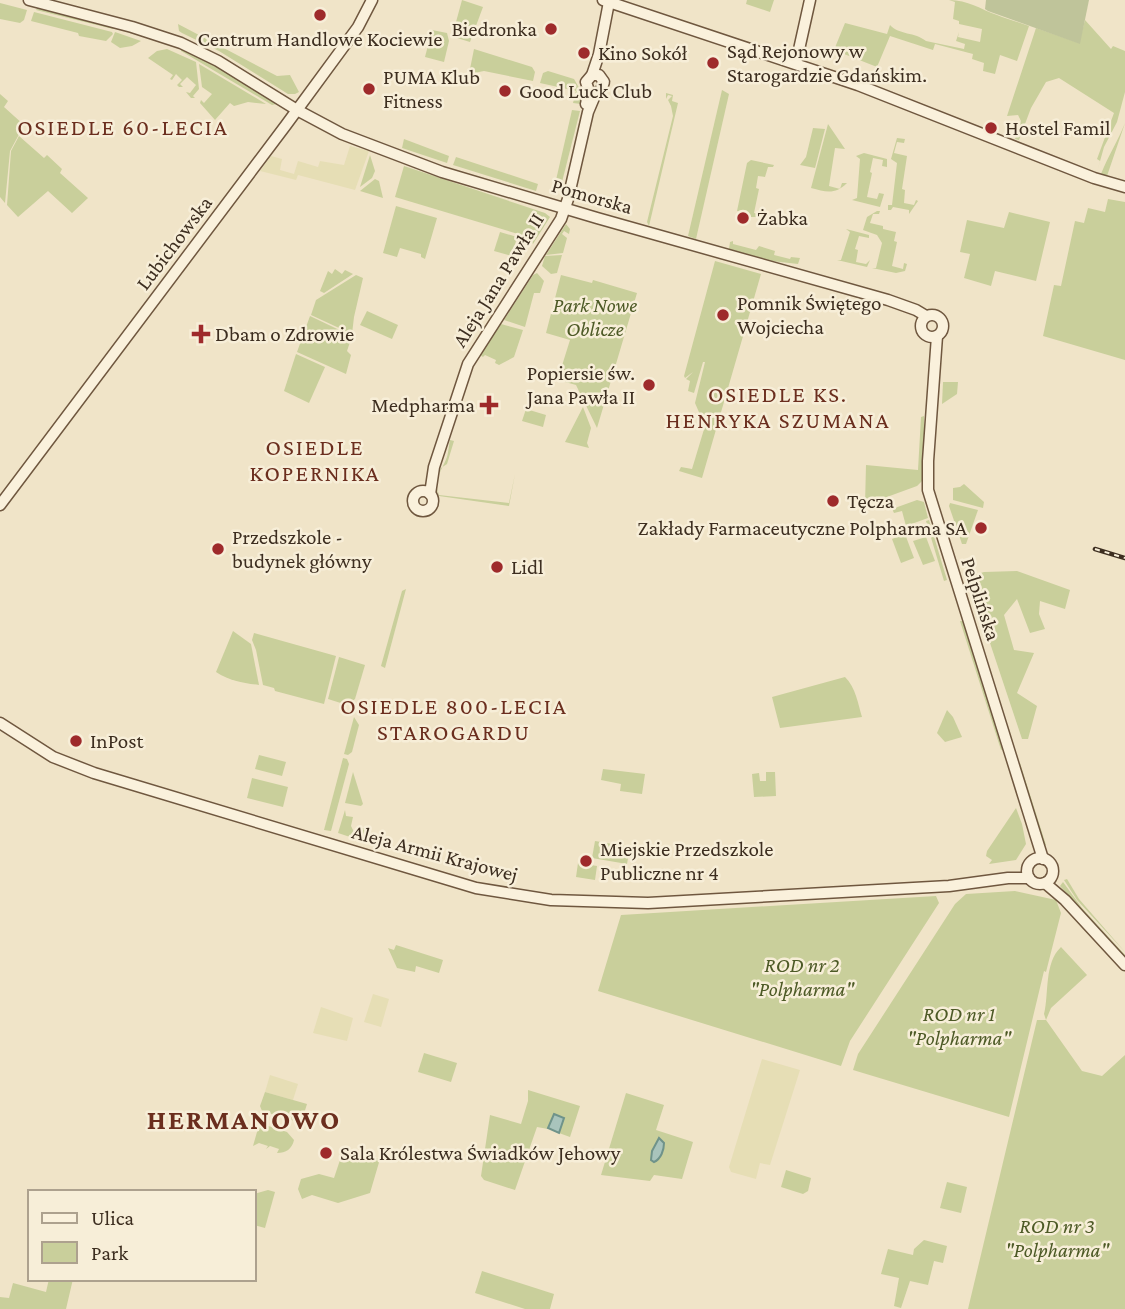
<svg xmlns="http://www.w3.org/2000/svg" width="1125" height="1309" font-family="'Crimson Pro',serif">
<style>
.farmland{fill:#e6deb5}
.green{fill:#c9cf9b}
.cemetery{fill:#bfc49a}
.water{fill:#a9c4bc;stroke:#6f938a;stroke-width:2}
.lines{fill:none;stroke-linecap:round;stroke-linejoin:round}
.secondary-casing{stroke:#6f573f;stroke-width:13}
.secondary{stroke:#faf1dc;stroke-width:10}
.rail-casing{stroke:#3d2e20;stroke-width:4.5}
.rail{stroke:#f7eed8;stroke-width:2;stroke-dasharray:5;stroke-linecap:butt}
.poi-dot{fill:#9e2a2b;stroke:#f7eed8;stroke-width:2.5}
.labels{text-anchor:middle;stroke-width:5;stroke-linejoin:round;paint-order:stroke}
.poi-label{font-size:21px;fill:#3d2e20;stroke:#f7eed8;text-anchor:start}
.street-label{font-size:21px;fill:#3d2e20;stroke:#f7eed8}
.park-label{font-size:21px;font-style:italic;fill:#4d5a26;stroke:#f7eed8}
.neighbourhood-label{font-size:23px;letter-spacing:2px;fill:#6b2e1e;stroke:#f7eed8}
.district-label{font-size:28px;font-weight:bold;letter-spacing:2px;fill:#6b2e1e;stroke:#f7eed8}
</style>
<rect width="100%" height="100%" fill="#f0e4c8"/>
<g class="farmland">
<path d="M 350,146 L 369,151 L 355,190 L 298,175 L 296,180 L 260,171 L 271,156 L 282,159 L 280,170 L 294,174 L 298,161 L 318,167 L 320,161 L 344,165 Z"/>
<path d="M 373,994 L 389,999 L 381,1027 L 364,1022 Z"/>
<path d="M 321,1007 L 353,1018 L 347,1041 L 313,1033 Z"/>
<path d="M 762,1059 L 800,1070 L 770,1165 L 760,1163 L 756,1179 L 731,1172 L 729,1167 Z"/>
<path d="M 270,1075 L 298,1084 L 293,1100 L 265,1092 Z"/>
</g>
<g class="green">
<path d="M 462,0 L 483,7 L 470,42 L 457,38 L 453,33 Z"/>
<path d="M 747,0 L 774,0 L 770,12 L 746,4 Z"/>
<path d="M 949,0 C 968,0 980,9 997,15 C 1007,19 1018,22 1029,26 L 1017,61 L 1000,55 L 995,74 L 983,71 L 984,63 L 972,59 L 973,54 L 935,44 L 933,50 L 890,36 L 877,67 L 834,50 L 845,23 L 887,34 L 890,25 C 899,35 915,32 926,41 L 964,49 L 965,44 L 956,41 L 959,32 L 958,37 L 980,42 L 982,29 L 959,24 L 959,21 L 953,19 L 955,2 Z"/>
<path d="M 0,3 L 27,10 L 24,20 L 20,23 L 0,19 Z"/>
<path d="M 39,6 L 114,28 L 113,29 L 36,10 Z"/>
<path d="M 34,12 L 112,32 L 113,34 L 106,41 L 79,36 L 78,33 L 31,21 Z"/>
<path d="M 1085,20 L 1111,49 L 1113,46 L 1125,51 L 1125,92 L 1117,122 L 1104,147 L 1097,172 L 1100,161 L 1097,159 L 1114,113 L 1059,78 L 1046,82 L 1031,108 L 1019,140 L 1015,139 L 1021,121 L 1018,115 L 1007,116 L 1036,28 L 1079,43 Z"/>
<path d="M 178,24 L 277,76 L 290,75 L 299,92 L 295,94 L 288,94 L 219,51 L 182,33 L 179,31 Z"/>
<path d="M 432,30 L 447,33 L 449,41 L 444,62 L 425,57 Z"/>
<path d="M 115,32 L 141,41 L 132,46 L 120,48 L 111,42 Z"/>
<path d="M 181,48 L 220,68 L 277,104 L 272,105 L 181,51 Z"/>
<path d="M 167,49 L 196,62 L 199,89 L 193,96 L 195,98 L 191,98 L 186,92 L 190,93 L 196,85 L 187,77 L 180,84 L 183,87 L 179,87 L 177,85 L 182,80 L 176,74 L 172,80 L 170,79 L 173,75 L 148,58 L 157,51 Z"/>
<path d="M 474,49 L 532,67 L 535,72 L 533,81 L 484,71 L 469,74 Z"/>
<path d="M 199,64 L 266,104 L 248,102 L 234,106 L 230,103 L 215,120 L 200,103 L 201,100 L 204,103 L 212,94 L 202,87 Z"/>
<path d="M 548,71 L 574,79 L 582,93 L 581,104 L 573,103 L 576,91 L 540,83 L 543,73 Z"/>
<path d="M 722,90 L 729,94 L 696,239 L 688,236 Z"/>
<path d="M 666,93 L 673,95 L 672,101 L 678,103 L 649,226 L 647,222 L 673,116 L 671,106 L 668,100 L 672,96 L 668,95 L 666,99 Z"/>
<path d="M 0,94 L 8,101 L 4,107 L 24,125 L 10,151 L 5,203 L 0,197 Z"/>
<path d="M 572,110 L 580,111 L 562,182 L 556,180 Z"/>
<path d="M 1125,123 L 1107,176 L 1101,174 C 1108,156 1118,141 1125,123 Z"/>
<path d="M 828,124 L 845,149 L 835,148 L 829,186 L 840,189 L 842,183 L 847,183 C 835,195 826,192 811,188 Z"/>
<path d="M 813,128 L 825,129 L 815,168 L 800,165 L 806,157 Z"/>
<path d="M 19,136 L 44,158 L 47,155 L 62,169 L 60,173 L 88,198 L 72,213 L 48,191 L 18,217 L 7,205 L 11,151 Z"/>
<path d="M 897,138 L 905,139 L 904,143 L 897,142 L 894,153 L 907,156 L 902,189 L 905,190 L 904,203 L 914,205 L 916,200 L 918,201 L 909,214 L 909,210 L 893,207 L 891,210 L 888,210 L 888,205 L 892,205 L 897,163 L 891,159 Z"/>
<path d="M 404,139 L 449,156 L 447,163 L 402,148 Z"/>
<path d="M 864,153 L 887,159 L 887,167 L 882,166 L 883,160 L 873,158 L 870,172 L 872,173 L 867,197 L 877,199 L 879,193 L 884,194 L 880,207 L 852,200 L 857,198 L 860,159 L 856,156 Z"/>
<path d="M 370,155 L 375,171 L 372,178 L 360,187 Z"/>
<path d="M 456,157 L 538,184 L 536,191 L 453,165 Z"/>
<path d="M 751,160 L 774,165 L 773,167 L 768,167 L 765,177 L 758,176 L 756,188 L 759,189 L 754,213 L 764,215 L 764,217 L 751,217 L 750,222 L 747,221 L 748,213 L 737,211 L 747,163 Z"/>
<path d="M 404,166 L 545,213 L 550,217 L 533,244 L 528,237 L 395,197 Z"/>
<path d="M 375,179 L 379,181 L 383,198 L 360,191 Z"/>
<path d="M 1108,199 L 1125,202 L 1125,360 L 1043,336 L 1054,285 L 1061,286 L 1075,221 L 1084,223 L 1088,208 L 1105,212 Z"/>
<path d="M 396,206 L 437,218 L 425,259 L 421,257 L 421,254 L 400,248 L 397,257 L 383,253 Z"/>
<path d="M 877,211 L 880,211 L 879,214 L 873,214 L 870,223 L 883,226 L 883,229 L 896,232 L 894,241 L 897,242 L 892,266 L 903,269 L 904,263 L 907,264 L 905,271 L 896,273 L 872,268 L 876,268 L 882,243 L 877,235 L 863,230 L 867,217 Z"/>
<path d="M 1009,212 L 1050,222 L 1036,281 L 995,271 L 991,286 L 964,278 L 970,254 L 960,252 L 967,220 L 1004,228 Z"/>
<path d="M 566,224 L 570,229 L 569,234 L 564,231 L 562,234 L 567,238 L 563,253 L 546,255 Z"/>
<path d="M 846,229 L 869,235 L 869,238 L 859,236 L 855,249 L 858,250 L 856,262 L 866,264 L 870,260 L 867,267 L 837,260 L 841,260 L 850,232 Z"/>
<path d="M 500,232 L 517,237 L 512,256 L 494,251 Z"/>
<path d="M 733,241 L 733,244 L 756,250 L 759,246 L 775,251 L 774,255 L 790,259 L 791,257 L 800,258 L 798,264 L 772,261 L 729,249 L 730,242 Z"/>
<path d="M 562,255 L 557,273 L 551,274 L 542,266 L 545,256 Z"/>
<path d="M 715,261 L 761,274 L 702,478 L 679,471 L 681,467 L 692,469 L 705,426 L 695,403 L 705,362 L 703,362 L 694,393 L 688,391 L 690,381 L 686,379 L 693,372 L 685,378 L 684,376 Z"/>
<path d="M 335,269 L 342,274 L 345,270 L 353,274 L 324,293 L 320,291 L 328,271 L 332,274 Z"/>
<path d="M 537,273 L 544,281 L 540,293 L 534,293 L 525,327 L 504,320 L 533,275 Z"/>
<path d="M 356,275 L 363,278 L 354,317 L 352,334 L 311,315 L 316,300 Z"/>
<path d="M 561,275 L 592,283 L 593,280 L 637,293 L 597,428 L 576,385 L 551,378 L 554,370 L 560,372 L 570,340 L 546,333 Z"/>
<path d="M 367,311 L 398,325 L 392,339 L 360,325 Z"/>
<path d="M 310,316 L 352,336 L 347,351 L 351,355 L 346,374 L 297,352 Z"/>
<path d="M 501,324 L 523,330 L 514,357 L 499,365 L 495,363 L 496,360 L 485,355 L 483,357 L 480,355 Z"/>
<path d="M 296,354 L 325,367 L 309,403 L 284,391 Z"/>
<path d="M 943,382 L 958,382 L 957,394 L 942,404 Z"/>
<path d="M 583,407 L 591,428 L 587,443 L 589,448 L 565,442 Z"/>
<path d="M 526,409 L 546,415 L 543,427 L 522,421 Z"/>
<path d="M 924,416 L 924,441 L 926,418 L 927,419 L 922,481 L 917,486 L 865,505 L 866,465 L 918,470 L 921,417 Z"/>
<path d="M 450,440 L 454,441 L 447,464 L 441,468 L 436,485 L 439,495 L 509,503 L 515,474 L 509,506 L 439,496 C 432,482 443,468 447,457 C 448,454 449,445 450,440 Z"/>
<path d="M 964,484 L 984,502 L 983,508 L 953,500 L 953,488 L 960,487 Z"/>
<path d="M 917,500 L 924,502 L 928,518 L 906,526 L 902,511 L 894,513 L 892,509 Z"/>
<path d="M 950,503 L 978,510 L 966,544 L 962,544 L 949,506 Z"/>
<path d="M 929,520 L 947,580 L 944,581 L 926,521 Z"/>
<path d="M 905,534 L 914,558 L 901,563 L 892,539 Z"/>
<path d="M 926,537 L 935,561 L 923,565 L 913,541 Z"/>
<path d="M 1017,571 L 1070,590 L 1065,609 L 1040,601 L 1039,614 L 1045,629 L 1030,633 L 1017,599 L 1004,615 L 1014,650 L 1034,653 L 1017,693 L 1037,706 L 1028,739 L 1022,739 L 968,577 L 984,572 Z"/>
<path d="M 406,589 L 385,668 L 381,666 L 402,591 Z"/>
<path d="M 960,621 L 964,621 L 1005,749 L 1001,750 Z"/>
<path d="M 233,631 L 251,644 L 259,685 C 243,683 230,681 216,672 Z"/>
<path d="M 254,633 L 336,656 L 324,704 L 275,691 L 274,688 L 263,685 L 256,650 L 252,640 Z"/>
<path d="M 339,657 L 365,665 L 355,699 L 347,705 L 328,699 Z"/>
<path d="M 845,677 C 856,688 858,704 862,717 L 780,728 L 772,697 Z"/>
<path d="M 947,710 L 953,717 L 962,737 L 945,742 L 937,733 Z"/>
<path d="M 354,717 L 359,725 L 352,752 L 348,755 L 344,754 Z"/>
<path d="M 259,755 L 286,762 L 282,776 L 255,769 Z"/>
<path d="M 343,758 L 347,759 L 349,764 L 331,831 L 324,830 Z"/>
<path d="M 1020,763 L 1046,845 L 1043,846 L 1019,767 Z"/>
<path d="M 603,769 L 645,774 L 642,794 L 620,791 L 621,784 L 601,780 Z"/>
<path d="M 353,772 L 363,804 L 361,806 L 345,803 Z"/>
<path d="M 766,772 L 775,772 L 776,796 L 754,797 L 752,774 L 759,773 L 760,781 L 766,781 Z"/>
<path d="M 252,778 L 288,787 L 283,807 L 247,798 Z"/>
<path d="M 1016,808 L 1022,824 L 1026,844 L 1016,860 L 989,864 L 992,860 L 986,856 L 987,851 Z"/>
<path d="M 345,810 L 346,816 L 353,817 L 351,826 L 354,832 L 361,833 L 362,828 L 365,828 L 362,841 L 338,833 Z"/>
<path d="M 595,841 L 630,847 L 627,864 L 592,858 Z"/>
<path d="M 578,863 L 597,866 L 595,880 L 576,877 Z"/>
<path d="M 1067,879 L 1079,899 L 1125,952 L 1077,900 L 1064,880 Z"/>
<path d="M 1063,882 L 1082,908 L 1125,955 L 1125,960 L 1060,886 Z"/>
<path d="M 1015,891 L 1056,900 L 1061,913 L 1046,972 L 1044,971 L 1009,1117 L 853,1070 L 858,1054 L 955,904 L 966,894 Z"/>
<path d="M 936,896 L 939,903 L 850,1041 L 841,1066 L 598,991 L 621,915 Z"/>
<path d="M 396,945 L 443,960 L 439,973 L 416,966 L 415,972 L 397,968 L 388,948 L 394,950 Z"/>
<path d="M 1061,947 L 1087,975 L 1051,1008 L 1046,1020 L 1082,1071 L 1102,1076 L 1125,1055 L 1125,1309 L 968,1309 L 1037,1020 L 1046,1020 L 1044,1014 C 1049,993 1044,963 1061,947 Z"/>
<path d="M 424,1053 L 457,1063 L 451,1082 L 418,1072 Z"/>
<path d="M 528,1090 L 580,1106 L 570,1137 L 559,1133 L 563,1117 L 554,1114 L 548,1129 L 537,1127 L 515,1190 L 484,1180 L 481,1176 L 490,1115 L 521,1124 L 528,1101 Z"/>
<path d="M 265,1092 L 307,1104 L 301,1123 L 262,1111 L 260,1106 Z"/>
<path d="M 626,1093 L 664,1105 L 656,1130 L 693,1142 L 682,1179 L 654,1175 L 650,1181 L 601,1175 Z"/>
<path d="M 262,1124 L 287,1132 L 294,1140 C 292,1149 286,1153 277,1153 L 279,1149 L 270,1146 L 266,1149 L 268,1146 L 259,1143 L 253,1146 L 259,1125 Z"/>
<path d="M 344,1148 L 380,1159 L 370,1193 L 338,1203 L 312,1195 L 302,1199 L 298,1189 L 301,1179 L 319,1174 L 334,1178 Z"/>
<path d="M 786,1170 L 811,1178 L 808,1191 L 803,1194 L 781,1187 Z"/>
<path d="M 947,1182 L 967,1187 L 961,1213 L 940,1208 Z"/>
<path d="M 268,1190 L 275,1192 L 265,1228 L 254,1225 L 254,1194 Z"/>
<path d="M 924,1240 L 947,1246 L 943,1263 L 934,1261 L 928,1285 L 910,1281 L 901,1308 L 894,1306 L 899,1278 L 881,1274 L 888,1249 L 913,1255 L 914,1249 Z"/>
<path d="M 482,1271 L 554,1294 L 550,1309 L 525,1309 L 475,1293 Z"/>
<path d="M 49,1279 L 73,1279 L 66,1309 L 0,1309 L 0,1297 L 9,1298 L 13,1283 L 46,1292 Z"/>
</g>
<path class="cemetery" d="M 986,0 L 1089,0 L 1080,44 L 988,11 L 985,9 Z"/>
<g class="water">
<path d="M 554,1114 L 564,1118 L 559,1133 L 548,1128 Z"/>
<path d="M 659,1138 L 664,1143 C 664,1150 661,1159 654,1162 L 651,1160 L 652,1151 Z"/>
</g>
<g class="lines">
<defs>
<g id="secondary">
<path d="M 29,0 L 132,27 L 181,43 L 218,61 L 297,110 L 342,134 L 442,172 L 597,218 L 888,300 L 916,310 L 926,316"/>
<path d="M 603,0 L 858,85 L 1094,178 L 1125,187"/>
<path d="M 796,63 L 810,0"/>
<path d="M 592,75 L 599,75 L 604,82 L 601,90 L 596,93"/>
<path d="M 586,104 L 589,91 L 586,82 L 592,75 L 599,54 L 609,2"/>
<circle cx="932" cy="326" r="11"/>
<path d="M 937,336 L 928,461 L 928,490 L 1043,859"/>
<circle cx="423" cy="501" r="10"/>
<path d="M 430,494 L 434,467 L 468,364 L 561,219 L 568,199 L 588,112 L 596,93"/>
<path d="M 0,505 L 286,125 L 358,27 L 372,0"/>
<path d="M 0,723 L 53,757 L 94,773 L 476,888 L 551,900 L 648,903 L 949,886 L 1008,878 L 1029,878"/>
<circle cx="1040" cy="871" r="13"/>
<path d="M 1045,883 L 1065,900 L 1125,965"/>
</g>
</defs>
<use href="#secondary" class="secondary-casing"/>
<use href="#secondary" class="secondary"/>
<defs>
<path id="rail" d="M 1095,549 L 1125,558"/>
</defs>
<use href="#rail" class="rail-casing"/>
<use href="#rail" class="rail"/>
</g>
<g class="poi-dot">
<circle cx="320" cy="15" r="7"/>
<circle cx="551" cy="29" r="7"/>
<circle cx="584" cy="53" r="7"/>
<circle cx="713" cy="63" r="7"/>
<circle cx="369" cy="89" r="7"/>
<circle cx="505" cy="91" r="7"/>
<circle cx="991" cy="128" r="7"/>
<circle cx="743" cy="218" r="7"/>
<circle cx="723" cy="315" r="7"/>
<path d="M197.5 323.5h7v7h7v7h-7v7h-7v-7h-7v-7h7z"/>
<circle cx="649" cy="385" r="7"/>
<path d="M485.5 394.5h7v7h7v7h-7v7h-7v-7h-7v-7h7z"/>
<circle cx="833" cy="501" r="7"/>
<circle cx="981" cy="528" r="7"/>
<circle cx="218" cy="549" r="7"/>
<circle cx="497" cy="567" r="7"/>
<circle cx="76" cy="741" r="7"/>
<circle cx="586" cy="861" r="7"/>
<circle cx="326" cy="1153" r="7"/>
</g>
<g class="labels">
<g class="poi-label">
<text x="537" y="36" text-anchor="end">Biedronka</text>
<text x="320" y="46" text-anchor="middle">Centrum Handlowe Kociewie</text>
<text x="727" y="58">Sąd Rejonowy w<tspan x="727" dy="24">Starogardzie Gdańskim.</tspan></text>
<text x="598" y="60">Kino Sokół</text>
<text x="383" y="84">PUMA Klub<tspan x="383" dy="24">Fitness</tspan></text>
<text x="519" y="98">Good Luck Club</text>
<text x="1005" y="135">Hostel Famil</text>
<text x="757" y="225">Żabka</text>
<text x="737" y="310">Pomnik Świętego<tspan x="737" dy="24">Wojciecha</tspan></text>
<text x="215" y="341">Dbam o Zdrowie</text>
<text x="635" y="380" text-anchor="end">Popiersie św.<tspan x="635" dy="24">Jana Pawła II</tspan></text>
<text x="475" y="412" text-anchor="end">Medpharma</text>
<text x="847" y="508">Tęcza</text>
<text x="967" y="535" text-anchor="end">Zakłady Farmaceutyczne Polpharma SA</text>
<text x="232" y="544">Przedszkole -<tspan x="232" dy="24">budynek główny</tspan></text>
<text x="511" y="574">Lidl</text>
<text x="90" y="748">InPost</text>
<text x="600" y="856">Miejskie Przedszkole<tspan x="600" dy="24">Publiczne nr 4</tspan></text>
<text x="340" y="1160">Sala Królestwa Świadków Jehowy</text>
</g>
<g class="street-label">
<text transform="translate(592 196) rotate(16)" y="7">Pomorska</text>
<text transform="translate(174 243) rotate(-53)" y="7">Lubichowska</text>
<text transform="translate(498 280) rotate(-58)" y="7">Aleja Jana Pawła II</text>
<text transform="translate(981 599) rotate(72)" y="7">Pelplińska</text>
<text transform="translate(435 853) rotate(15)" y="7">Aleja Armii Krajowej</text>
</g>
<g class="park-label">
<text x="595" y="312">Park Nowe<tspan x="595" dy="24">Oblicze</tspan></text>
<text x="802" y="972">ROD nr 2<tspan x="802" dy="24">"Polpharma"</tspan></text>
<text x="959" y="1021">ROD nr 1<tspan x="959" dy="24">"Polpharma"</tspan></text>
<text x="1057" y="1233">ROD nr 3<tspan x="1057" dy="24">"Polpharma"</tspan></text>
</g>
<g class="neighbourhood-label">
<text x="123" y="135">OSIEDLE 60-LECIA</text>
<text x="778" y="402">OSIEDLE KS.<tspan x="778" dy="26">HENRYKA SZUMANA</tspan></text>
<text x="315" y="455">OSIEDLE<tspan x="315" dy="26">KOPERNIKA</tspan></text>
<text x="454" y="714">OSIEDLE 800-LECIA<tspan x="454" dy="26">STAROGARDU</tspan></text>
</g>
<g class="district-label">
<text x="244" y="1129">HERMANOWO</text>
</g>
</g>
<rect x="28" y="1190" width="228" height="91" fill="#f7eed8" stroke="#ada18e" stroke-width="2"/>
<rect x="42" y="1213" width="35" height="10" fill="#faf1dc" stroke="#ada18e" stroke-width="2"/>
<text x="91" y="1225" font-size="21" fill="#3d2e20">Ulica</text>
<rect x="42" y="1242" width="35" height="21" fill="#c9cf9b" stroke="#ada18e" stroke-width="2"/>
<text x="91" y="1260" font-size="21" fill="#3d2e20">Park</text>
</svg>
